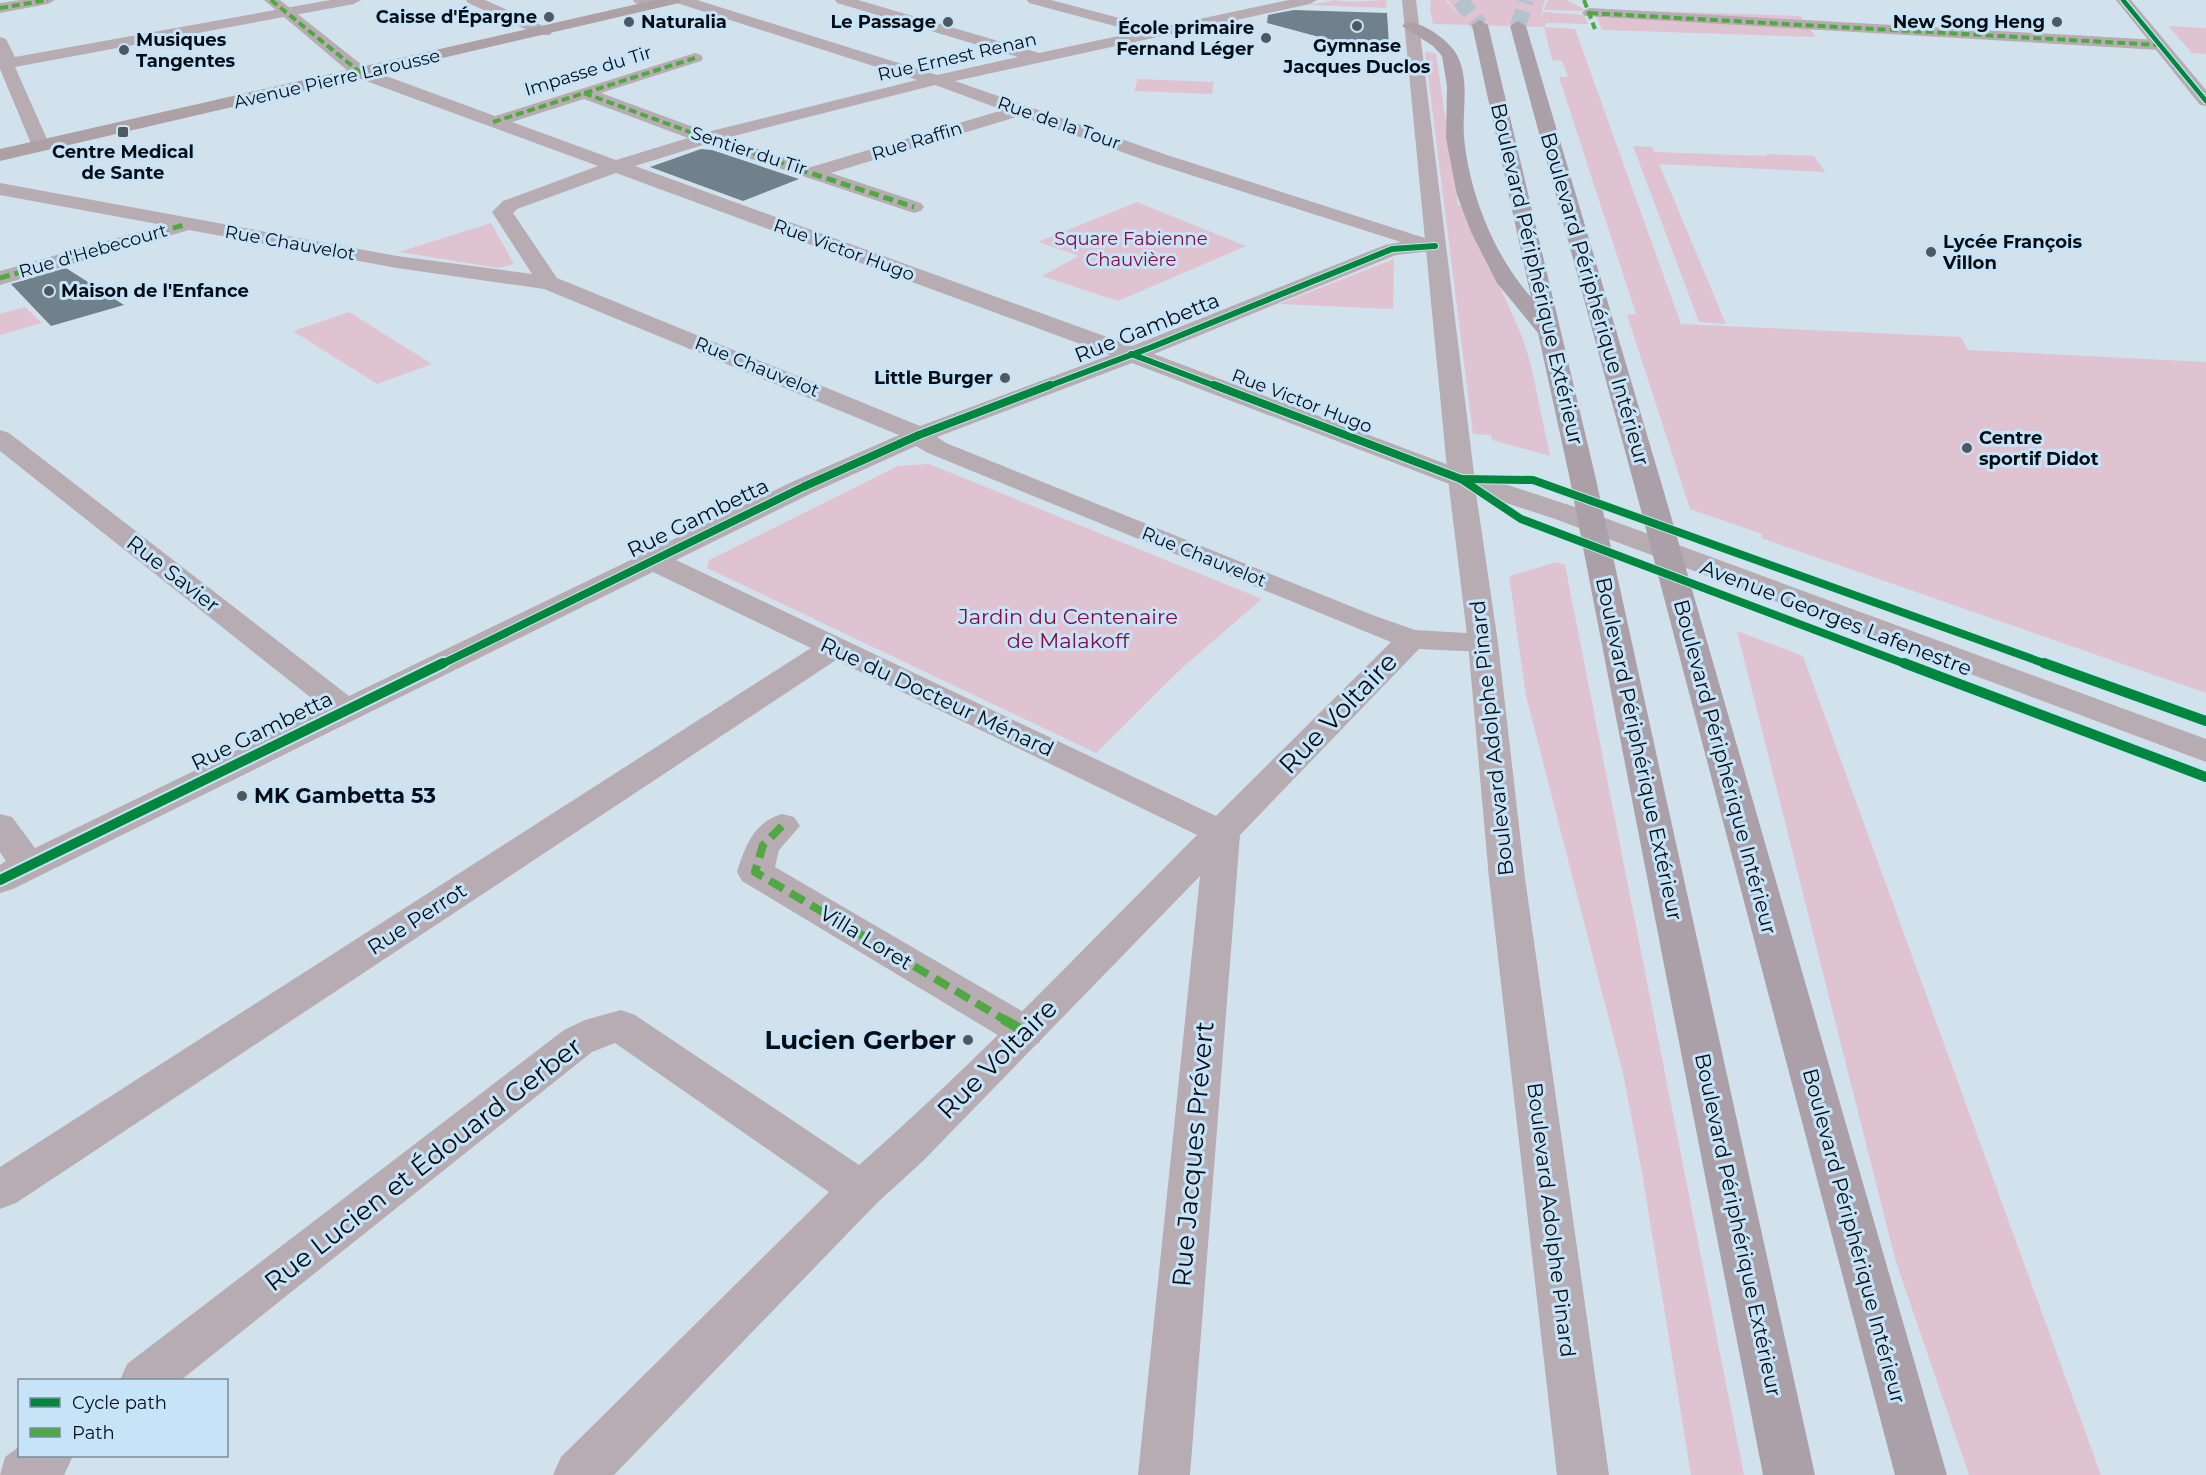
<svg xmlns="http://www.w3.org/2000/svg" width="2206" height="1475" font-family="Montserrat,sans-serif">
<style>
.green{fill:#e0c3d1}
.building{fill:#70818c}
.lines{fill:none;stroke-linecap:round;stroke-linejoin:round}
.trunk-tunnel{stroke:#b3c2cd;stroke-width:16;stroke-dasharray:16 8;stroke-linecap:butt}
.pedestrian{fill:#b7acb1;fill-rule:evenodd}
.minor{fill:#b7acb1;fill-rule:evenodd}
.tertiary{fill:#b7acb1;fill-rule:evenodd}
.secondary{fill:#aea1a6;fill-rule:evenodd}
.trunk{fill:#aca0a8;fill-rule:evenodd}
.quiet-far3{stroke:#50a842;stroke-width:4;stroke-dasharray:8 4;stroke-linecap:butt}
.quiet-far2{stroke:#50a842;stroke-width:5;stroke-dasharray:10 5;stroke-linecap:butt}
.quiet-far1{stroke:#50a842;stroke-width:8;stroke-dasharray:16 8;stroke-linecap:butt}
.quiet{stroke:#50a842;stroke-width:10;stroke-dasharray:20 10;stroke-linecap:butt}
.cycleway-far3-casing{stroke:#c7e3f8;stroke-width:7}
.cycleway-far2-casing{stroke:#c7e3f8;stroke-width:8}
.cycleway-far1-casing{stroke:#c7e3f8;stroke-width:10}
.cycleway-casing{stroke:#c7e3f8;stroke-width:14}
.cycleway-far3{stroke:#00873e;stroke-width:4.5}
.cycleway-far2{stroke:#00873e;stroke-width:6}
.cycleway-far1{stroke:#00873e;stroke-width:8}
.cycleway{stroke:#00873e;stroke-width:10}
.poi-dot{fill:#4d5861;stroke:#c7e3f8;stroke-width:2}
.labels{text-anchor:middle;stroke-width:6;stroke-linejoin:round;paint-order:stroke}
.far-poi-label{font-size:18px;font-weight:bold;fill:#050e15;stroke:#c7e3f8;text-anchor:end}
.far-street-label{font-size:18px;fill:#050e15;stroke:#c7e3f8}
.far-park-label{font-size:18px;fill:#870b41;stroke:#c7e3f8}
.street-label{font-size:21px;fill:#050e15;stroke:#c7e3f8}
.park-label{font-size:21px;fill:#870b41;stroke:#c7e3f8}
.poi-label{font-size:21px;font-weight:bold;fill:#050e15;stroke:#c7e3f8;text-anchor:start}
.near-street-label{font-size:26px;fill:#050e15;stroke:#c7e3f8}
.near-poi-label{font-size:26px;font-weight:bold;fill:#050e15;stroke:#c7e3f8;text-anchor:end}
</style>
<rect width="100%" height="100%" fill="#d2e2ed"/>
<g class="green">
<path d="M 1335,0 C 1350,4 1370,0 1386,0 L 1387,8 L 1309,5 Z"/>
<path d="M 1431,0 L 1446,0 L 1460,18 L 1448,0 L 1545,0 L 1539,21 L 1543,12 L 1584,15 L 1588,24 L 1547,23 L 1544,27 L 1575,29 L 1681,324 L 1961,337 L 1968,350 L 2206,362 L 2206,693 L 1761,538 L 1762,534 L 1690,509 L 1627,315 L 1636,314 L 1559,77 L 1568,77 L 1562,61 L 1552,60 L 1544,27 L 1433,24 L 1430,9 Z"/>
<path d="M 1548,0 L 1567,0 L 1582,8 L 1584,11 L 1544,10 Z"/>
<path d="M 1593,9 L 1800,16 L 1816,37 L 1602,30 Z"/>
<path d="M 2168,26 L 2206,28 L 2206,54 L 2192,53 Z"/>
<path d="M 1425,52 L 1436,53 L 1458,205 L 1464,206 L 1522,336 L 1531,365 L 1550,456 L 1492,440 L 1491,435 L 1473,434 Z"/>
<path d="M 1138,79 L 1214,82 L 1212,94 L 1134,91 Z"/>
<path d="M 1633,146 L 1652,147 L 1654,152 L 1767,156 L 1766,154 L 1814,156 L 1825,172 L 1659,164 L 1726,324 L 1699,322 Z"/>
<path d="M 1137,202 L 1246,246 L 1118,301 L 1042,276 L 1079,256 L 1038,242 Z"/>
<path d="M 491,223 L 514,264 L 498,268 L 399,252 Z"/>
<path d="M 1394,259 L 1393,309 L 1279,304 Z"/>
<path d="M 25,307 L 42,323 L 0,335 L 0,314 Z"/>
<path d="M 349,312 L 432,364 L 377,384 L 293,331 Z"/>
<path d="M 929,464 L 1262,599 L 1183,667 L 1096,753 L 707,568 L 709,560 L 898,466 Z"/>
<path d="M 1557,562 L 1565,565 L 1744,1475 L 1691,1475 L 1642,1172 L 1623,1074 L 1526,696 L 1509,576 Z"/>
<path d="M 1737,631 L 1803,656 L 2101,1475 L 1969,1475 L 1895,1259 Z"/>
</g>
<g class="building">
<path d="M 1294,10 L 1387,13 L 1389,46 L 1349,45 L 1267,23 L 1268,15 Z"/>
<path d="M 701,149 L 712,150 L 799,179 L 743,201 L 650,167 Z"/>
<path d="M 66,268 L 124,305 L 51,326 L 11,284 Z"/>
</g>
<g class="lines">
<g class="trunk-tunnel">
<path d="M 1460,0 L 1480,25"/>
<path d="M 1518,26 L 1526,0"/>
</g>
<g class="pedestrian">
<path d="M 21,0 L 55,0 L 48,4 L 0,13 L 0,3 Z"/>
<path d="M 264,0 L 280,0 L 367,69 L 369,73 L 367,77 L 355,77 Z"/>
<path d="M 1590,8 L 2159,40 L 2167,45 L 2159,50 L 1585,16 L 1582,13 L 1585,10 Z"/>
<path d="M 782,814 L 794,817 L 800,826 L 779,850 L 775,867 L 1039,1021 L 1045,1032 L 1039,1043 L 1025,1048 L 1011,1043 L 742,881 L 737,872 C 745,846 754,822 782,814 Z"/>
</g>
<g class="minor">
<path d="M 330,0 L 361,0 L 354,4 L 15,67 L 50,146 L 48,150 L 34,150 L 32,146 L 0,69 L 0,37 L 6,39 L 15,57 Z"/>
<path d="M 466,0 L 485,0 L 550,29 L 552,32 L 550,35 L 538,35 L 468,3 Z"/>
<path d="M 633,0 L 654,0 L 661,5 L 654,9 L 635,3 Z"/>
<path d="M 675,0 L 697,0 L 937,75 L 1018,57 L 837,3 L 835,0 L 858,0 L 1039,53 L 1137,32 L 1029,3 L 1027,0 L 1051,0 L 1157,28 L 1289,0 L 1317,0 L 1310,4 L 955,81 L 1167,155 L 1431,240 L 1442,242 L 1445,246 L 1442,250 L 1396,255 L 1154,354 L 1470,473 L 1474,479 L 1470,485 L 1461,487 L 1452,485 L 1132,363 L 937,437 L 946,443 L 1375,616 L 1415,630 L 1483,634 L 1494,636 L 1498,643 L 1494,650 L 1483,652 L 1419,649 L 1240,835 L 1190,1475 L 1138,1475 L 1200,876 L 924,1160 L 877,1203 L 614,1475 L 553,1475 L 561,1457 L 829,1192 L 615,1043 L 592,1052 L 181,1380 L 120,1380 L 127,1364 L 564,1030 L 585,1020 L 621,1010 L 635,1015 L 859,1165 C 977,1061 1086,946 1197,835 L 836,660 L 16,1203 L 0,1209 L 0,1167 L 811,648 L 653,572 L 13,889 L 0,893 L 0,865 L 6,861 L 0,852 L 0,814 L 12,817 L 35,848 L 324,708 L 0,451 L 0,430 L 9,433 L 349,696 L 794,481 L 899,435 L 544,289 L 397,268 L 189,230 L 0,285 L 0,271 L 163,225 L 0,195 L 0,183 L 397,256 L 532,274 L 492,212 L 503,201 L 598,166 L 355,77 L 353,73 L 355,69 L 367,69 L 495,116 L 695,53 L 701,55 L 703,58 L 701,61 L 601,93 L 707,132 L 917,80 L 677,3 ZM 935,85 L 1003,110 L 811,167 L 726,138 ZM 584,99 L 688,138 L 616,160 L 512,122 ZM 1020,116 L 1153,163 L 1401,242 L 1385,245 L 1132,346 L 635,166 L 706,144 L 914,213 L 921,211 L 924,207 L 921,203 L 831,173 ZM 616,173 L 1110,355 L 920,426 L 557,278 L 513,213 L 517,209 ZM 916,446 L 928,453 L 1391,642 L 1216,816 L 676,560 L 812,493 Z"/>
<path d="M 2116,0 L 2131,0 L 2206,90 L 2206,106 L 2200,105 Z"/>
<path d="M 20,1446 L 20,1456 L 73,1456 L 64,1475 L 0,1475 L 5,1457 Z"/>
</g>
<path class="tertiary" d="M 1402,0 L 1416,0 L 1474,474 L 1575,507 L 2206,739 L 2206,762 L 1555,519 L 1476,493 L 1498,643 L 1525,878 L 1609,1475 L 1557,1475 L 1489,878 L 1468,643 L 1448,479 Z"/>
<path class="secondary" d="M 655,0 L 681,0 L 679,3 L 0,161 L 0,149 Z"/>
<g class="trunk">
<path d="M 1480,20 L 1488,25 L 1595,475 L 1815,1475 L 1763,1475 L 1569,475 L 1538,333 L 1497,283 L 1471,232 L 1457,195 L 1446,138 L 1447,86 L 1442,56 L 1433,46 L 1402,26 L 1405,23 C 1420,19 1450,41 1457,55 C 1470,80 1462,110 1464,137 C 1469,192 1494,256 1531,297 L 1472,25 Z"/>
<path d="M 1518,21 L 1526,26 L 1666,499 L 1947,1475 L 1895,1475 L 1638,499 L 1510,26 Z"/>
</g>
<g class="quiet-far3">
<path d="M 271,0 L 361,73"/>
<path d="M 1584,0 L 1595,29"/>
<path d="M 0,8 L 48,0"/>
<path d="M 1590,13 L 2159,45"/>
<path d="M 584,93 L 706,138 L 803,170"/>
<path d="M 493,122 L 695,58"/>
</g>
<g class="quiet-far2">
<path d="M 798,169 L 914,207"/>
<path d="M 0,278 L 187,224"/>
</g>
<path class="quiet-far1" d="M 782,826 L 763,845 L 755,872 L 1005,1020"/>
<path class="quiet" d="M 1003,1019 L 1025,1032"/>
<defs>
<path id="cycleway-far3" d="M 2123,0 L 2206,101"/>
<g id="cycleway-far2">
<path d="M 1131,354 L 1218,387"/>
<path d="M 1046,387 L 1152,347 L 1392,249 L 1435,246"/>
</g>
<g id="cycleway-far1">
<path d="M 1214,385 L 1461,479 L 1521,519 L 1908,665"/>
<path d="M 1461,479 L 1533,480 L 2049,665"/>
<path d="M 440,665 L 803,487 L 919,435 L 1050,385"/>
</g>
<g id="cycleway">
<path d="M 1904,663 L 2206,777"/>
<path d="M 2044,663 L 2206,721"/>
<path d="M 0,880 L 443,663"/>
</g>
</defs>
<use href="#cycleway-far3" class="cycleway-far3-casing"/>
<use href="#cycleway-far2" class="cycleway-far2-casing"/>
<use href="#cycleway-far1" class="cycleway-far1-casing"/>
<use href="#cycleway" class="cycleway-casing"/>
<use href="#cycleway-far3" class="cycleway-far3"/>
<use href="#cycleway-far2" class="cycleway-far2"/>
<use href="#cycleway-far1" class="cycleway-far1"/>
<use href="#cycleway" class="cycleway"/>
</g>
<g class="poi-dot">
<circle cx="549" cy="17" r="6"/>
<circle cx="629" cy="22" r="6"/>
<circle cx="948" cy="22" r="6"/>
<circle cx="2057" cy="22" r="6"/>
<circle cx="1357" cy="26" r="6"/>
<circle cx="1266" cy="38" r="6"/>
<circle cx="124" cy="50" r="6"/>
<rect x="117" y="126" width="12" height="12" rx="3"/>
<circle cx="1931" cy="252" r="6"/>
<circle cx="49" cy="291" r="6"/>
<circle cx="1005" cy="378" r="6"/>
<circle cx="1967" cy="448" r="6"/>
<circle cx="242" cy="796" r="6"/>
<circle cx="968" cy="1040" r="6"/>
</g>
<g class="labels">
<g class="far-poi-label">
<text x="537" y="23">Caisse d'Épargne</text>
<text x="641" y="28" text-anchor="start">Naturalia</text>
<text x="936" y="28">Le Passage</text>
<text x="2045" y="28">New Song Heng</text>
<text x="1254" y="34">École primaire<tspan x="1254" dy="21">Fernand Léger</tspan></text>
<text x="136" y="46" text-anchor="start">Musiques<tspan x="136" dy="21">Tangentes</tspan></text>
<text x="1357" y="52" text-anchor="middle">Gymnase<tspan x="1357" dy="21">Jacques Duclos</tspan></text>
<text x="123" y="158" text-anchor="middle">Centre Medical<tspan x="123" dy="21">de Sante</tspan></text>
<text x="1943" y="248" text-anchor="start">Lycée François<tspan x="1943" dy="21">Villon</tspan></text>
<text x="61" y="297" text-anchor="start">Maison de l'Enfance</text>
<text x="993" y="384">Little Burger</text>
<text x="1979" y="444" text-anchor="start">Centre<tspan x="1979" dy="21">sportif Didot</tspan></text>
</g>
<g class="far-street-label">
<text transform="translate(957 57) rotate(-13)" y="6">Rue Ernest Renan</text>
<text transform="translate(588 71) rotate(-17)" y="6">Impasse du Tir</text>
<text transform="translate(337 79) rotate(-13)" y="6">Avenue Pierre Larousse</text>
<text transform="translate(1059 123) rotate(19)" y="6">Rue de la Tour</text>
<text transform="translate(917 141) rotate(-17)" y="6">Rue Raffin</text>
<text transform="translate(749 151) rotate(18)" y="6">Sentier du Tir</text>
<text transform="translate(290 243) rotate(10)" y="6">Rue Chauvelot</text>
<text transform="translate(844 250) rotate(20)" y="6">Rue Victor Hugo</text>
<text transform="translate(93 251) rotate(-16)" y="6">Rue d'Hebecourt</text>
<text transform="translate(757 367) rotate(22)" y="6">Rue Chauvelot</text>
<text transform="translate(1302 401) rotate(21)" y="6">Rue Victor Hugo</text>
<text transform="translate(1204 557) rotate(22)" y="6">Rue Chauvelot</text>
</g>
<g class="far-park-label">
<text x="1131" y="245">Square Fabienne<tspan x="1131" dy="21">Chauvière</tspan></text>
</g>
<g class="street-label">
<text transform="translate(1537 274) rotate(77)" y="7">Boulevard Périphérique Extérieur</text>
<text transform="translate(1595 299) rotate(74)" y="7">Boulevard Périphérique Intérieur</text>
<text transform="translate(1147 328) rotate(-22)" y="7">Rue Gambetta</text>
<text transform="translate(698 518) rotate(-26)" y="7">Rue Gambetta</text>
<text transform="translate(173 574) rotate(38)" y="7">Rue Savier</text>
<text transform="translate(1836 618) rotate(21)" y="7">Avenue Georges Lafenestre</text>
<text transform="translate(937 697) rotate(25)" y="7">Rue du Docteur Ménard</text>
<text transform="translate(262 731) rotate(-26)" y="7">Rue Gambetta</text>
<text transform="translate(1492 738) rotate(-96)" y="7">Boulevard Adolphe Pinard</text>
<text transform="translate(1639 749) rotate(78)" y="7">Boulevard Périphérique Extérieur</text>
<text transform="translate(1725 767) rotate(75)" y="7">Boulevard Périphérique Intérieur</text>
<text transform="translate(417 919) rotate(-33)" y="7">Rue Perrot</text>
<text transform="translate(866 938) rotate(31)" y="7">Villa Loret</text>
<text transform="translate(1551 1220) rotate(83)" y="7">Boulevard Adolphe Pinard</text>
<text transform="translate(1738 1225) rotate(78)" y="7">Boulevard Périphérique Extérieur</text>
<text transform="translate(1854 1236) rotate(75)" y="7">Boulevard Périphérique Intérieur</text>
</g>
<g class="park-label">
<text x="1068" y="624">Jardin du Centenaire<tspan x="1068" dy="24">de Malakoff</tspan></text>
</g>
<g class="poi-label">
<text x="254" y="803">MK Gambetta 53</text>
</g>
<g class="near-street-label">
<text transform="translate(1338 713) rotate(-46)" y="9">Rue Voltaire</text>
<text transform="translate(997 1059) rotate(-45)" y="9">Rue Voltaire</text>
<text transform="translate(1193 1154) rotate(-85)" y="9">Rue Jacques Prévert</text>
<text transform="translate(423 1164) rotate(-38)" y="9">Rue Lucien et Édouard Gerber</text>
</g>
<g class="near-poi-label">
<text x="956" y="1049">Lucien Gerber</text>
</g>
</g>
<rect x="18" y="1379" width="210" height="78" fill="#c7e3f8" stroke="#798e9d" stroke-width="1.5"/>
<rect x="30" y="1398" width="30" height="9" fill="#00873e" stroke="#798e9d" stroke-width="1.5"/>
<text x="72" y="1409" font-size="18" fill="#050e15">Cycle path</text>
<rect x="30" y="1428" width="30" height="9" fill="#50a842" stroke="#798e9d" stroke-width="1.5"/>
<text x="72" y="1439" font-size="18" fill="#050e15">Path</text>
</svg>
